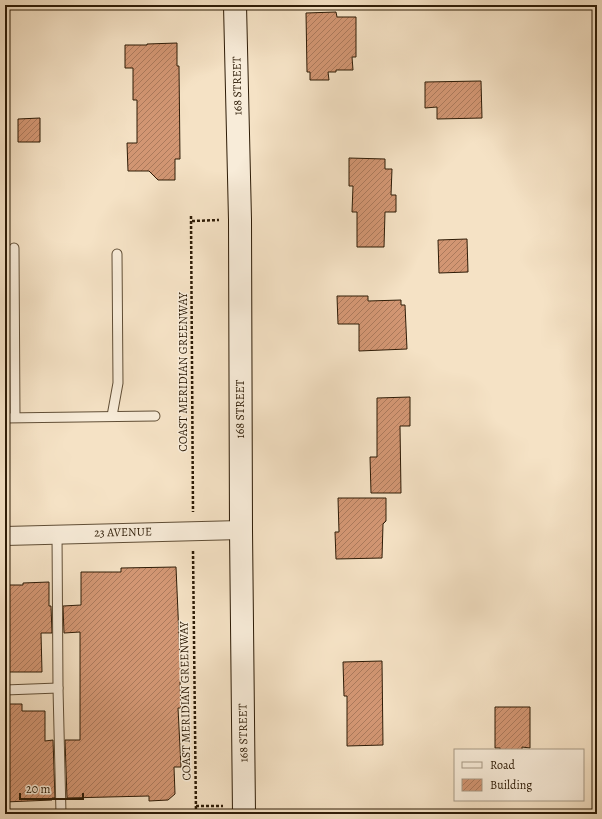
<svg xmlns="http://www.w3.org/2000/svg" width="602" height="819" font-family="Alegreya,serif">
<style>
.building{fill:url(#building-hatch);stroke:#2e1c07}
.lines{fill:none;stroke-linecap:round;stroke-linejoin:round}
.lane-casing{stroke:#604e36;stroke-width:11}
.street-casing{stroke:#604e36;stroke-width:20}
.secondary-casing{stroke:#2e1c07;stroke-width:24}
.path{stroke:#2e1c07;stroke-width:2.5;stroke-dasharray:3 2;stroke-linecap:butt}
.lane{stroke:#f8ecd9;stroke-width:9}
.street{stroke:#f8ecd9;stroke-width:18}
.secondary{stroke:#f8ecd9;stroke-width:22}
.labels{text-anchor:middle;stroke-width:3;stroke-linejoin:round;paint-order:stroke}
.street-label{font-size:12px;fill:#2e1c07;stroke:#f8ecd9}
</style>
<defs>
<pattern id="building-hatch" width="6" height="6" patternUnits="userSpaceOnUse"><rect width="6" height="6" fill="#d29673"/><path d="M-1 1l2-2M0 6l6-6M5 7l2-2" fill="none" stroke="#ab7a5c"/></pattern>
</defs>
<rect width="100%" height="100%" fill="#f5e2c5"/>
<filter id="stains"><feTurbulence type="fractalNoise" baseFrequency=".005" numOctaves="4"/><feColorMatrix values="0 0 0 0 .2 0 0 0 0 .09 0 0 0 0 .02 0 0 0 .5 -.17"/></filter>
<radialGradient id="worn" r=".72"><stop offset=".6" stop-color="#630" stop-opacity="0"/><stop offset="1" stop-color="#630" stop-opacity=".3"/></radialGradient>
<g class="building">
<path d="M 336,12 L 337,17 L 356,17 L 356,57 L 352,57 L 353,70 L 336,70 L 336,72 L 328,72 L 329,80 L 310,80 L 310,72 L 307,72 L 306,13 Z"/>
<path d="M 177,43 L 177,66 L 179,66 L 180,159 L 175,159 L 175,180 L 158,180 L 149,171 L 128,171 L 127,143 L 137,143 L 137,100 L 133,100 L 133,68 L 125,68 L 125,45 L 147,45 L 147,44 Z"/>
<path d="M 481,81 L 482,118 L 437,119 L 437,107 L 425,108 L 425,82 Z"/>
<path d="M 40,118 L 40,142 L 18,142 L 18,119 Z"/>
<path d="M 349,158 L 385,159 L 385,169 L 392,169 L 391,195 L 396,195 L 396,212 L 385,212 L 384,247 L 357,247 L 357,212 L 352,212 L 353,186 L 349,186 Z"/>
<path d="M 467,239 L 468,272 L 439,273 L 438,240 Z"/>
<path d="M 337,296 L 368,296 L 368,301 L 401,300 L 401,305 L 405,305 L 407,349 L 359,351 L 359,324 L 338,324 Z"/>
<path d="M 410,397 L 410,426 L 400,426 L 401,493 L 371,493 L 370,457 L 377,457 L 377,398 Z"/>
<path d="M 338,498 L 386,498 L 386,521 L 383,524 L 382,558 L 336,559 L 335,532 L 339,532 Z"/>
<path d="M 176,567 L 181,682 L 180,682 L 181,708 L 178,708 L 181,767 L 174,767 L 175,794 L 168,800 L 149,801 L 149,796 L 67,798 L 65,740 L 80,740 L 80,632 L 64,633 L 63,606 L 81,605 L 81,572 L 121,572 L 121,568 Z"/>
<path d="M 49,582 L 49,606 L 51,606 L 52,633 L 41,633 L 42,672 L 5,672 L 5,585 L 23,585 L 23,583 Z"/>
<path d="M 382,661 L 383,745 L 347,746 L 347,696 L 344,696 L 343,662 Z"/>
<path d="M 5,704 L 22,704 L 22,711 L 45,711 L 45,741 L 53,740 L 55,798 L 52,798 L 52,800 L 5,802 Z"/>
<path d="M 495,707 L 530,707 L 530,748 L 522,747 L 522,750 L 500,750 L 500,748 L 495,748 Z"/>
</g>
<g class="lines">
<defs>
<g id="lane">
<path d="M 14,248 L 15,417"/>
<path d="M 112,416 L 118,383 L 117,254"/>
<path d="M 5,418 L 155,416"/>
<path d="M 57,534 L 58,688 L 61,814"/>
<path d="M 5,690 L 58,688"/>
</g>
<path id="street" d="M 5,536 L 241,530"/>
<path id="secondary" d="M 235,5 L 240,220 L 241,530 L 244,814"/>
</defs>
<use href="#lane" class="lane-casing"/>
<use href="#street" class="street-casing"/>
<use href="#secondary" class="secondary-casing"/>
<g class="path">
<path d="M 191,216 L 193,512"/>
<path d="M 192,221 L 219,220"/>
<path d="M 193,551 L 196,814"/>
<path d="M 196,806 L 223,806"/>
</g>
<use href="#lane" class="lane"/>
<use href="#street" class="street"/>
<use href="#secondary" class="secondary"/>
</g>
<g class="labels">
<g class="street-label">
<text transform="translate(237 86) rotate(-91)" y="4">168 STREET</text>
<text transform="translate(183 372) rotate(-90)" y="4">COAST MERIDIAN GREENWAY</text>
<text transform="translate(240 409) rotate(-90)" y="4">168 STREET</text>
<text transform="translate(123 532) rotate(-1)" y="4">23 AVENUE</text>
<text transform="translate(185 701) rotate(-91)" y="4">COAST MERIDIAN GREENWAY</text>
<text transform="translate(243 733) rotate(-91)" y="4">168 STREET</text>
</g>
</g>
<rect width="602" height="819" fill="none" stroke="#f5e2c5" stroke-width="20"/>
<rect x="6" y="6" width="590" height="807" fill="none" stroke="#2e1c07" stroke-width="2"/>
<rect x="10" y="10" width="582" height="799" fill="none" stroke="#2e1c07"/>
<rect x="454" y="749" width="130" height="52" fill="#f8ecd9" stroke="#a79985"/>
<rect x="462" y="762" width="20" height="6" fill="#f8ecd9" stroke="#a79985"/>
<text x="490" y="769" font-size="12" fill="#2e1c07">Road</text>
<rect x="462" y="779" width="20" height="12" fill="url(#building-hatch)" stroke="#a79985"/>
<text x="490" y="789" font-size="12" fill="#2e1c07">Building</text>
<path d="M20 793v6h63v-6" fill="none" stroke="#2e1c07" stroke-width="2"/>
<text x="26" y="793" font-size="12" fill="#2e1c07" stroke="#f8ecd9" stroke-width="3" paint-order="stroke">20 m</text>
<rect width="100%" height="100%" filter="url(#stains)"/>
<rect width="100%" height="100%" fill="url(#worn)"/>
</svg>
